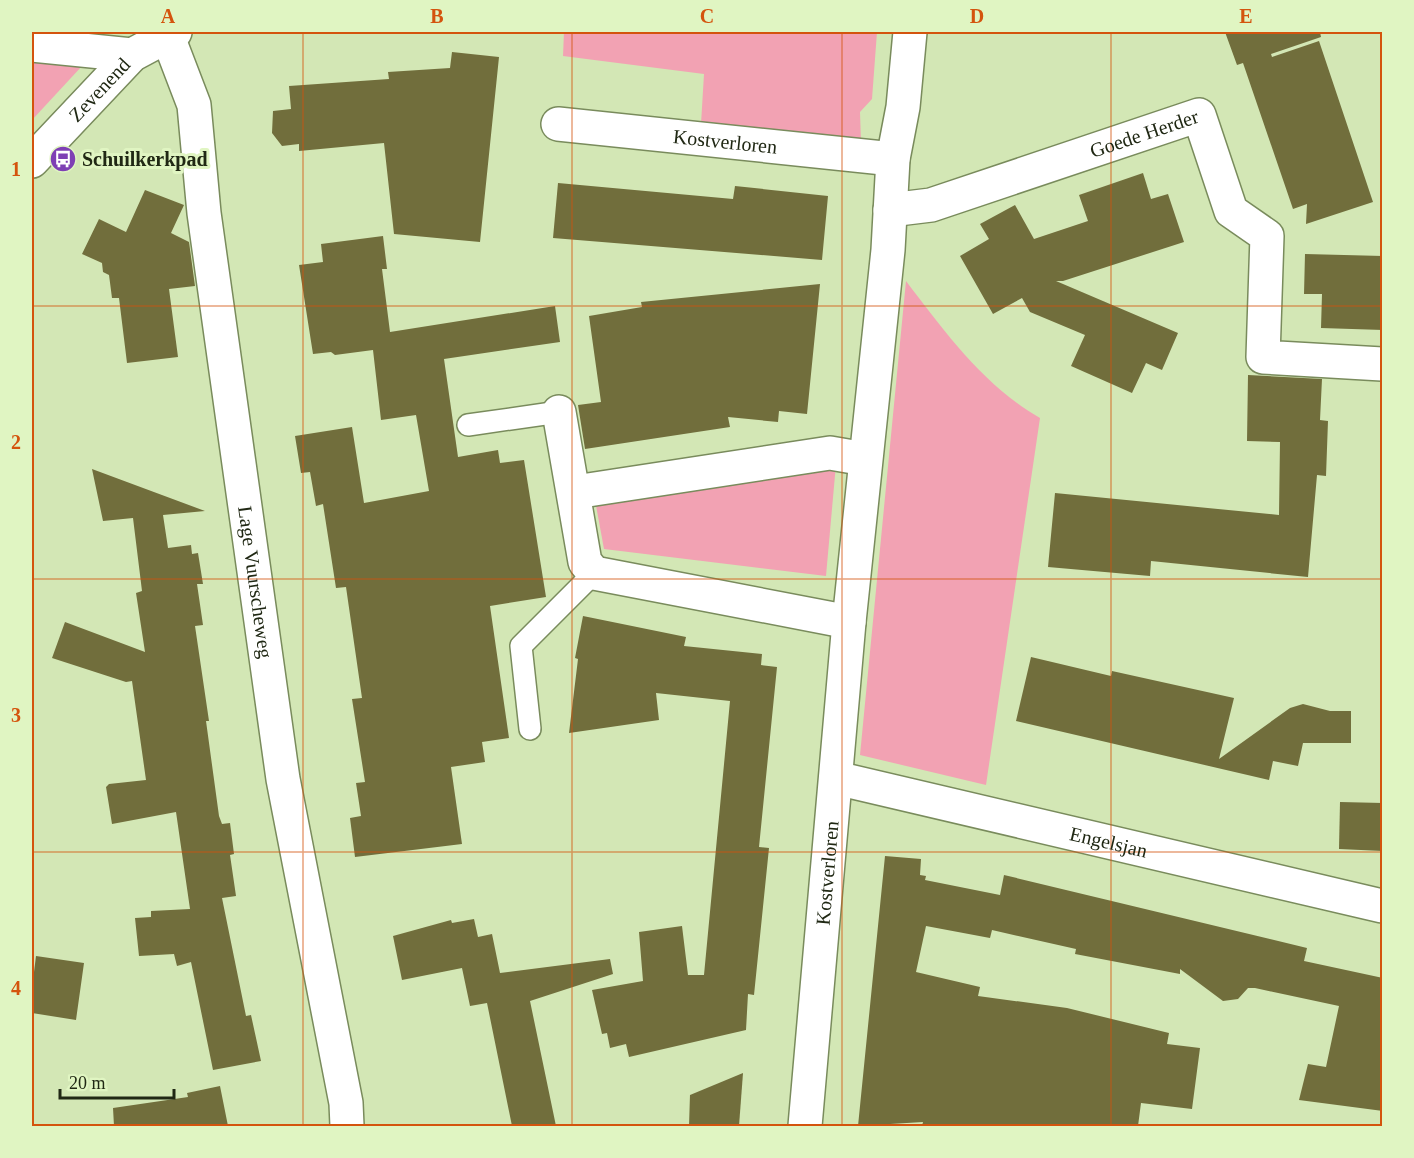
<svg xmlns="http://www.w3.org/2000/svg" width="1414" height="1158" font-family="Georgia,serif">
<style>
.green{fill:#f2a2b3}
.building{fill:#716e3c}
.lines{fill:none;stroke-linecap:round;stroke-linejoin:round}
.service-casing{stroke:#798b5c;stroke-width:24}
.minor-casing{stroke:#798b5c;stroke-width:36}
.service{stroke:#fff;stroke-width:21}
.minor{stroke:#fff;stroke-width:33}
.grid{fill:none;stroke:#d4540d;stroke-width:1.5;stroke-opacity:0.55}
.labels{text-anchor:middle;stroke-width:6;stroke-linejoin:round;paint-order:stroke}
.street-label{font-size:20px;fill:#202814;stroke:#e0f5c2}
.poi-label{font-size:20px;font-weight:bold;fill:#202814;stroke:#e0f5c2;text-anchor:start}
.neatline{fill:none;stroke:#d4540d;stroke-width:2}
.grid-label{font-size:20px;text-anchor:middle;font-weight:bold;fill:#d4540d}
</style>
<rect width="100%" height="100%" fill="#d3e7b5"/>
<g class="green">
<path d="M 564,32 L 877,32 L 872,99 L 860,112 L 861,143 L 701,124 L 704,74 L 563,56 Z"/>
<path d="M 32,61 L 82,66 L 32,120 Z"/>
<path d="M 906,281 C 944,331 985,387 1040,418 L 986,785 L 860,755 Z"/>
<path d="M 836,464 L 826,576 L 604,549 L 595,500 Z"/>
</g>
<g class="building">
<path d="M 1225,32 L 1320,32 L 1321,37 L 1271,54 L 1272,57 L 1319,41 L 1373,202 L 1306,224 L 1307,204 L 1293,209 L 1243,63 L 1237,65 Z"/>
<path d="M 452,52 L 499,57 L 480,242 L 394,234 L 384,143 L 299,151 L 299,144 L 282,146 L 272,133 L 273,111 L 291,109 L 289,86 L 389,79 L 388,72 L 450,68 Z"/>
<path d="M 1143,173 L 1151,199 L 1168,194 L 1184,242 L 1063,281 L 1056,281 L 1178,333 L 1162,370 L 1146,363 L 1132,393 L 1071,366 L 1085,335 L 1030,312 L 1022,298 L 993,314 L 960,256 L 989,239 L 980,224 L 1015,205 L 1034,239 L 1088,221 L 1079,195 Z"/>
<path d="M 558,183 L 733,199 L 735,186 L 828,196 L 822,260 L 553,238 Z"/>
<path d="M 145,190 L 184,205 L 171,233 L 189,242 L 195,286 L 169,289 L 178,357 L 127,363 L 119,298 L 112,298 L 109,275 L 103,272 L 102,263 L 82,254 L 99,219 L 126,232 Z"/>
<path d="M 383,236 L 387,269 L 382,269 L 390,332 L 555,306 L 560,342 L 444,359 L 458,457 L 498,450 L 500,463 L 524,460 L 546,597 L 490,606 L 509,738 L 482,742 L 485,762 L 451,767 L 462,844 L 355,857 L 350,818 L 361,816 L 356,783 L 365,782 L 352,699 L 362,698 L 346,587 L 336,588 L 323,504 L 316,506 L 310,472 L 301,473 L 295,436 L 352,427 L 364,503 L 429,491 L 416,415 L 381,420 L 373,350 L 335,355 L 331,352 L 313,354 L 299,265 L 323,262 L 321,244 Z"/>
<path d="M 1305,254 L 1383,256 L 1383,330 L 1321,328 L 1322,294 L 1304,294 Z"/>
<path d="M 820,284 L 807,414 L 779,411 L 778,422 L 728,417 L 730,427 L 585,449 L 578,405 L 601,402 L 589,316 L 642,307 L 641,302 Z"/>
<path d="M 1248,375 L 1322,379 L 1320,420 L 1328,421 L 1326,476 L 1317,475 L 1308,577 L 1151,561 L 1150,576 L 1048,567 L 1055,493 L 1279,515 L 1280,442 L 1247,441 Z"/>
<path d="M 92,469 L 205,511 L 163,515 L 168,548 L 191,545 L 192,554 L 198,553 L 203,584 L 197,584 L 203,625 L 195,626 L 209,721 L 206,721 L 219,816 L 222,824 L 230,823 L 234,854 L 230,855 L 236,896 L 222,898 L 246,1016 L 251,1015 L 261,1061 L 213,1070 L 191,962 L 177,966 L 174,954 L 139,956 L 135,918 L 151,917 L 151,911 L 190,909 L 176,812 L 112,824 L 106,787 L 109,784 L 146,780 L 132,681 L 126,682 L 52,658 L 65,622 L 145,652 L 136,593 L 142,591 L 133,518 L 103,521 Z"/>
<path d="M 583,616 L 686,637 L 684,646 L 762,654 L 761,665 L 777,667 L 759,847 L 769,848 L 754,995 L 748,994 L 746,1030 L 629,1057 L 626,1044 L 610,1048 L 607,1033 L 602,1034 L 592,990 L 643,981 L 639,932 L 682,926 L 688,975 L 704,975 L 730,701 L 656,693 L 659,720 L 569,733 L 578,659 L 575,658 Z"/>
<path d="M 1031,657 L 1111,676 L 1112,671 L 1234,698 L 1219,759 L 1290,708 L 1303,704 L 1330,711 L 1351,711 L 1351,743 L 1303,743 L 1298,766 L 1273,761 L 1269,780 L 1016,721 Z"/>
<path d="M 1340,802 L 1383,803 L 1383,851 L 1339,849 Z"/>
<path d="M 885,856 L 921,859 L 920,875 L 926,876 L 925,880 L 1000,895 L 1004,875 L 1307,948 L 1304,961 L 1383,978 L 1383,1111 L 1299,1100 L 1308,1064 L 1326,1067 L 1339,1006 L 1255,988 L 1248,988 L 1238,999 L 1223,1001 L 1180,969 L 1180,974 L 1075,954 L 1076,949 L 992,930 L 990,938 L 926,926 L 916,972 L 980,987 L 978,996 L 1067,1008 L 1169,1033 L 1167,1044 L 1200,1048 L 1192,1109 L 1141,1103 L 1138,1126 L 922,1126 L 923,1122 L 858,1126 Z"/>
<path d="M 474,919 L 478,937 L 492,934 L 500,973 L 610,959 L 613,974 L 530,1001 L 556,1126 L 512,1126 L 487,1003 L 470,1006 L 462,968 L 402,980 L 393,936 L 451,920 L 452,923 Z"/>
<path d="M 36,956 L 84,963 L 76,1020 L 32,1013 L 32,971 L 34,972 Z"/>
<path d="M 743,1073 L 739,1126 L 689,1126 L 690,1095 Z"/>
<path d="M 220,1086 L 228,1126 L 114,1126 L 113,1108 L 188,1097 L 187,1093 Z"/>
</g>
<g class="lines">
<defs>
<g id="service">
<path d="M 468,425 L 559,412"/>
<path d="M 530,729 L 521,646 L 594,573"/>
</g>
<g id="minor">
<path id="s1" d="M 168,37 L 194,105 L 204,213 L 283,779 L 346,1103 L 347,1126"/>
<path d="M 32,45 L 132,55"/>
<path id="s2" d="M 558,124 L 893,159"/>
<path id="s3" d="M 32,161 L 132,55 L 175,32"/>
<path id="s4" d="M 890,210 L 931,205 L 1199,115 L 1231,211 L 1267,236 L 1263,357 L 1382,364"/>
<path d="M 559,412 L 585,562 L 594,573 L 849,622"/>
<path d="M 575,492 L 830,453 L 865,459"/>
<path id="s5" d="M 836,778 L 1382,906"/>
<path id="s6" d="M 805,1126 L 849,622 L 888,250 L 893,159 L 903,107 L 910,32"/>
</g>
</defs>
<use href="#service" class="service-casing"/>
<use href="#minor" class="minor-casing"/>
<use href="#service" class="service"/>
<use href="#minor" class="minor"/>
</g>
<path class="grid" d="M 303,32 L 303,1126M 572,32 L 572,1126M 842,32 L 842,1126M 1111,32 L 1111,1126M 32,306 L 1382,306M 32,579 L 1382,579M 32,852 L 1382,852"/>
<defs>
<symbol id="bus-disc" viewBox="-11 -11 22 22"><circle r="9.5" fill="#7e3fb4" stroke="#e0f5c2"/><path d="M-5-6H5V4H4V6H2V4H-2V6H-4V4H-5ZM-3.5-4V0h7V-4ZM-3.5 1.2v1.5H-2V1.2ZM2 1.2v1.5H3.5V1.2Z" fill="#fff"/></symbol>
</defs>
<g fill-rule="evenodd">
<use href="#bus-disc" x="48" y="144" width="30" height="30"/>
</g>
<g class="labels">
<g class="street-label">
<text dy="7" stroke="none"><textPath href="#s3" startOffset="98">Zevenend</textPath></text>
<text dy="7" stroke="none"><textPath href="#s4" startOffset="266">Goede Herder</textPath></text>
<text dy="7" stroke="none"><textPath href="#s2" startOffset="168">Kostverloren</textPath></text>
<text dy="7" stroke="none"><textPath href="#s1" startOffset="554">Lage Vuurscheweg</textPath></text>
<text dy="7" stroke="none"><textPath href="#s5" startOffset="280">Engelsjan</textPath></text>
<text dy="7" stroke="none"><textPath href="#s6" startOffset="254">Kostverloren</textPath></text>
</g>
<g class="poi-label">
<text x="82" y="166">Schuilkerkpad</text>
</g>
</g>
<rect width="1414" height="1158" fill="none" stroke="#e0f5c2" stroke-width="66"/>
<path d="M60 1089v9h114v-9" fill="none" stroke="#202814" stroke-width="3"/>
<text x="69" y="1089" font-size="18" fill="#202814" stroke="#e0f5c2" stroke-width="4.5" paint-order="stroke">20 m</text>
<rect x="33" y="33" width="1348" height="1092" class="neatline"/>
<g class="grid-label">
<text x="168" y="23">A</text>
<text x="437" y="23">B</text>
<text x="707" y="23">C</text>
<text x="977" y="23">D</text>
<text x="1246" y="23">E</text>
<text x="16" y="176">1</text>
<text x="16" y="449">2</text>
<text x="16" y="722">3</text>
<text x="16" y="995">4</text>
</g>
</svg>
